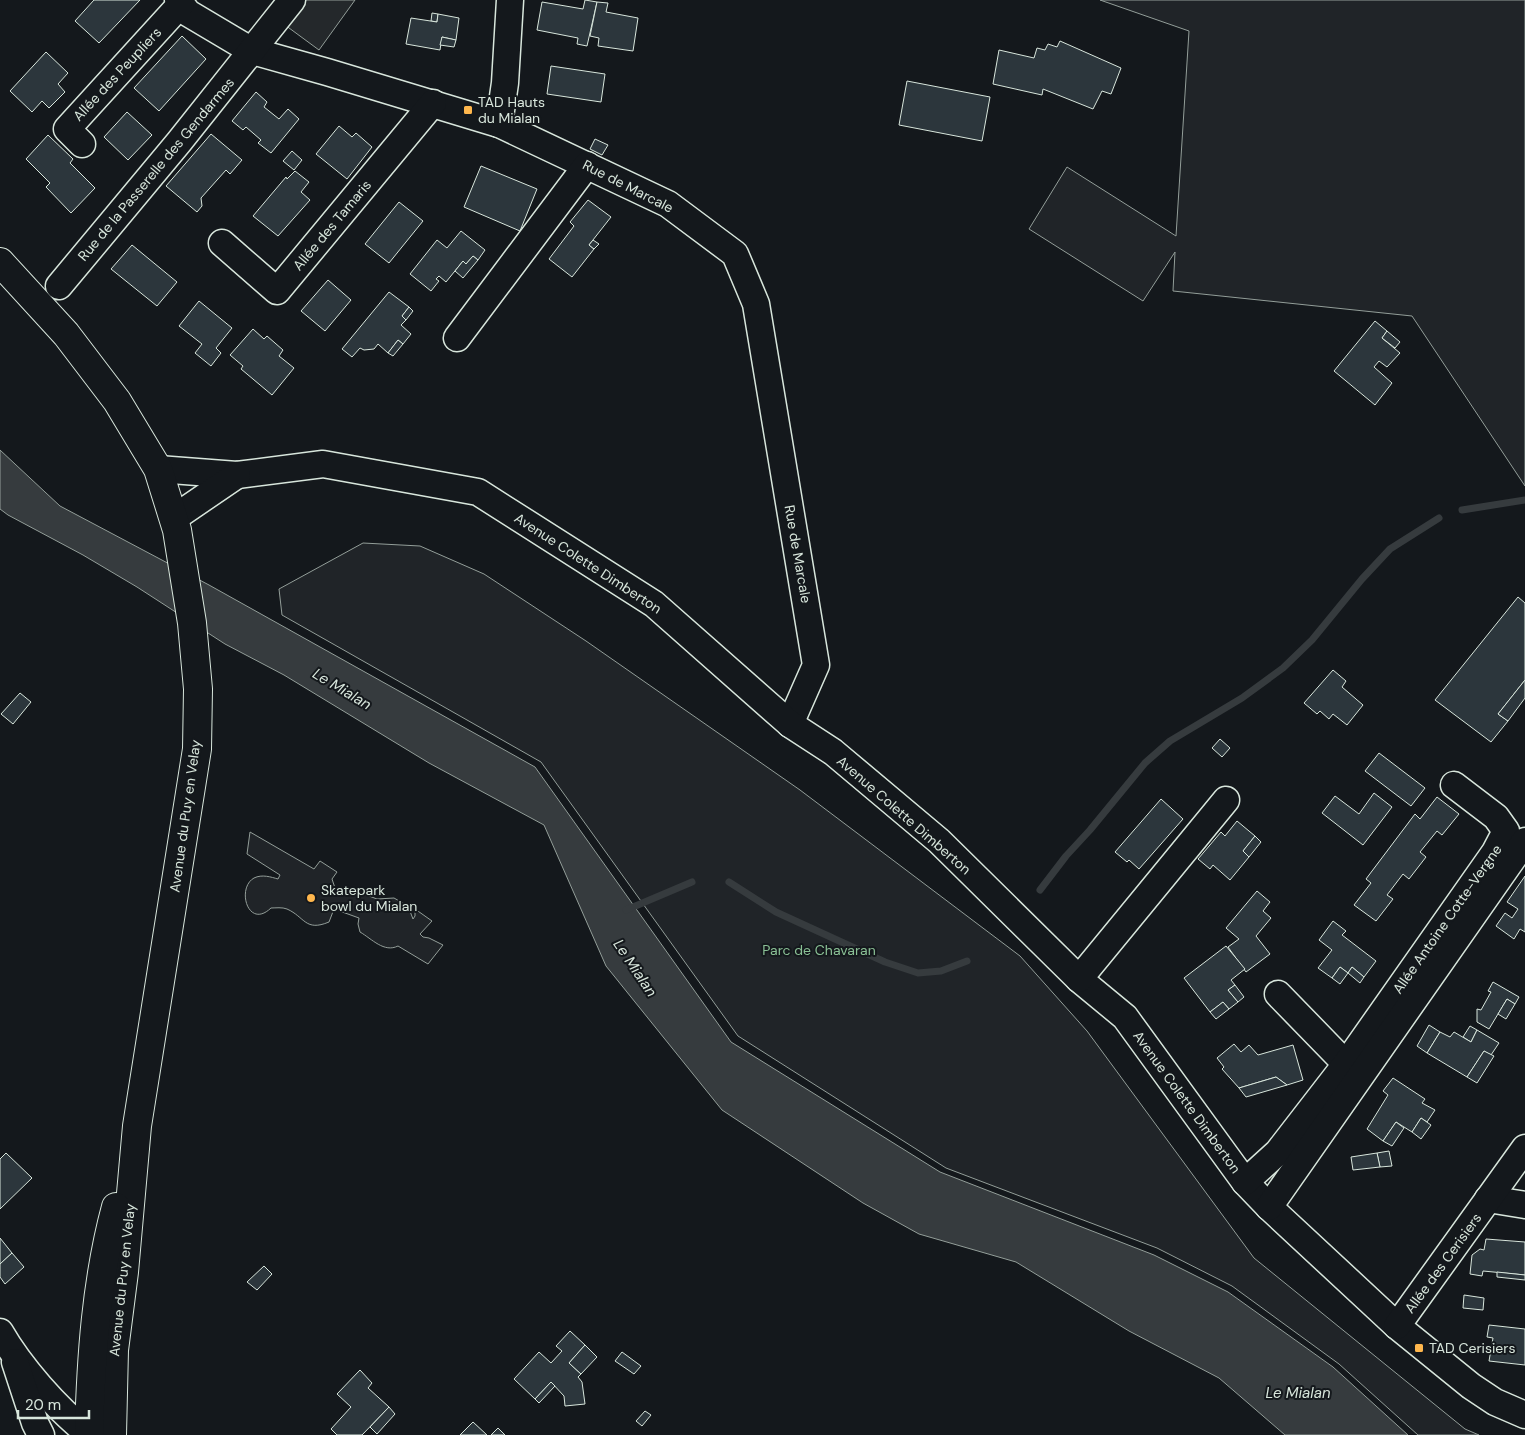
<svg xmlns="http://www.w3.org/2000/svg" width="1525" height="1435" font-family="'DM Sans',sans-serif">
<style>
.green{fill:#202428;stroke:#939e99}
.parking{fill:#24282b;stroke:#939e99}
.water{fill:#363b3e;stroke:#939e99}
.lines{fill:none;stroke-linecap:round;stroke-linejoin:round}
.stream{stroke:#363b3e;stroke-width:7}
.building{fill:#2c363c;stroke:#d8e6dc}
.minor-casing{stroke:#d8e6dc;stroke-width:29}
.major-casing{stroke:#d8e6dc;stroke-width:30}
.minor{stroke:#14181c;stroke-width:26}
.major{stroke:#14181c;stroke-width:28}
.poi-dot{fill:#ffb74d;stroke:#14181c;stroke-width:2}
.labels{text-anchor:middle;stroke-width:4;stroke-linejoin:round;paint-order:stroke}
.street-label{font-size:14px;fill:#d8e6dc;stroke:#14181c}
.poi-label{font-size:14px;fill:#d8e6dc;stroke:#14181c;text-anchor:start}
.park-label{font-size:14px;fill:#8ac095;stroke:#14181c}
.water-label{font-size:15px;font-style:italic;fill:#d8e6dc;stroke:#14181c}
</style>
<rect width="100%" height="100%" fill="#14181c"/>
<g class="green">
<path d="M 1100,0 L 1525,0 L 1525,486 L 1412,316 L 1173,291 L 1175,252 L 1143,301 L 1029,229 L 1067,167 L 1176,236 L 1189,31 Z"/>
<path d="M 363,543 L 420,546 L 484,574 L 586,641 L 800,790 L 1020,956 L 1087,1031 L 1254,1258 L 1465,1429 L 1479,1435 L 1418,1435 L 1339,1364 L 1232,1286 L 1157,1248 L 946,1168 L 738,1036 L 541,762 L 282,615 L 279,589 Z"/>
<path d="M 250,832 L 314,869 L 320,861 L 337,872 L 332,879 L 335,888 L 342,892 L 353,890 L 377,899 L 394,898 L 408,906 L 413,919 L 415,916 L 415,909 L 432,921 L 420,934 L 423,937 L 429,938 L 443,945 L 428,964 L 398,946 C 384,953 372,939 360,932 L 358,924 L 359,918 L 334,909 L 329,922 C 305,932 305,917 287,909 C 282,907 276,908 271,908 C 248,930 236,888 254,878 C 262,874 271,877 278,879 L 280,875 L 247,854 Z"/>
</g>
<path class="parking" d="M 304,0 L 355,0 L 319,50 L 285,25 Z"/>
<path class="water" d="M 0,450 L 60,506 L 209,585 L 535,767 L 731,1042 L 940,1172 L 1154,1255 L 1228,1292 L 1333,1367 L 1408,1435 L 1285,1435 L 1219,1378 L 1129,1331 L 1016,1262 L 919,1234 L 863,1203 L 722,1110 L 606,966 L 544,825 L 429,763 L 284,675 L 225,644 L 137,587 L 83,555 L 8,515 L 0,509 Z"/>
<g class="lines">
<g class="stream">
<path d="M 1462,510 L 1525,500"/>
<path d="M 729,882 L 776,912 L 885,962 L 918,973 L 941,971 L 967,961"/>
<path d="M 1040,890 L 1066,856 L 1090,830 L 1145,763 L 1170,741 L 1242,698 L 1283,668 L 1312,640 L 1362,579 L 1390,549 L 1439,518"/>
<path d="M 626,910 L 692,882"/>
</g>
</g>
<g class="building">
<path d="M 94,0 L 140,0 L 99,43 L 75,21 Z"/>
<path d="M 585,0 L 597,2 L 587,46 L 577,44 L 578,38 L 537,30 L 542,2 L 583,9 Z"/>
<path d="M 597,2 L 608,3 L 606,12 L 638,18 L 633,51 L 598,46 L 599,38 L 590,36 Z"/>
<path d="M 432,13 L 438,14 L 437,22 L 431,21 Z"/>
<path d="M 438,14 L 459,18 L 456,40 L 442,37 L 440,50 L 406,44 L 411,18 L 437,22 Z"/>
<path d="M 182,36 L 206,59 L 159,111 L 134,88 Z"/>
<path d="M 442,37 L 456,40 L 454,47 L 440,45 Z"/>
<path d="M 1060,41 L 1121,68 L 1111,94 L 1102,91 L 1093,109 L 1043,89 L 1042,95 L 993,84 L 999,50 L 1034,58 L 1037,48 L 1045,50 L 1048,44 L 1057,47 Z"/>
<path d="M 46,52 L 68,73 L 58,84 L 65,92 L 49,108 L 42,101 L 32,112 L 10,91 Z"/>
<path d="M 551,66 L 605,74 L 601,102 L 547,94 Z"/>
<path d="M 907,81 L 990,97 L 982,141 L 899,125 Z"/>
<path d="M 256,92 L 267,102 L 264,107 L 279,119 L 288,109 L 299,119 L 271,153 L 258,143 L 261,140 L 246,127 L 243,130 L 232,121 Z"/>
<path d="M 127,112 L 152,135 L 128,160 L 104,137 Z"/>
<path d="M 339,126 L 352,137 L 356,133 L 372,147 L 347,179 L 316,154 Z"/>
<path d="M 211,134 L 242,160 L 230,174 L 226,170 L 201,198 L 202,206 L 197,212 L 166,186 Z"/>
<path d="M 48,135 L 73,159 L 70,163 L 95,188 L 71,213 L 46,187 L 50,183 L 26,159 Z"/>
<path d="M 595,139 L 608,145 L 602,155 L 590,149 Z"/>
<path d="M 292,151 L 302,160 L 294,170 L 283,161 Z"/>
<path d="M 481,166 L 537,189 L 520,231 L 464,207 Z"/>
<path d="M 295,171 L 309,182 L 301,192 L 310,200 L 278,236 L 253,216 L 286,177 L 287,179 Z"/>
<path d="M 588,200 L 611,217 L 589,245 L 594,249 L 572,277 L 549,259 L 574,226 L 570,222 Z"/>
<path d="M 399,202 L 423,221 L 389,263 L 365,244 Z"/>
<path d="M 461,231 L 485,250 L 478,260 L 473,256 L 466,264 L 463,261 L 446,282 L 439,276 L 436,279 L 439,281 L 431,291 L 410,274 L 437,240 L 447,248 Z"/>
<path d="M 593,240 L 599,244 L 594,249 L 589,245 Z"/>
<path d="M 132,245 L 177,282 L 157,306 L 111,269 Z"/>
<path d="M 473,256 L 478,260 L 463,278 L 455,271 L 463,261 L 466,264 Z"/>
<path d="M 328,280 L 351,300 L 325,331 L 301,311 Z"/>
<path d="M 389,292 L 409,307 L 402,316 L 406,320 L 401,325 L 411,334 L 403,344 L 398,340 L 388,353 L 378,344 L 374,349 L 364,350 L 360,348 L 352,357 L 342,349 Z"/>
<path d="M 199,301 L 232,328 L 216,348 L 221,353 L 211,366 L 195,353 L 202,344 L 179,326 Z"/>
<path d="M 409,307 L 413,311 L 406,320 L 402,316 Z"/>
<path d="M 1375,321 L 1387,331 L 1382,338 L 1400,353 L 1387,367 L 1379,361 L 1374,367 L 1392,383 L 1375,405 L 1334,371 Z"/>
<path d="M 253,329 L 264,339 L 267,336 L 283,350 L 279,356 L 294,368 L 272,395 L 241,369 L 243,366 L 230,355 Z"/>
<path d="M 1387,331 L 1400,342 L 1395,348 L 1382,338 Z"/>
<path d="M 398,340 L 403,344 L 393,356 L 388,353 Z"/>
<path d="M 1518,597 L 1525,603 L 1525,680 L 1498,714 L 1508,721 L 1491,742 L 1435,700 Z"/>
<path d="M 1333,670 L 1346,681 L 1342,687 L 1363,705 L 1347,725 L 1333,714 L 1329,719 L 1320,711 L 1317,714 L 1304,703 Z"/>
<path d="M 1525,680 L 1525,698 L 1508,721 L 1498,714 Z"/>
<path d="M 20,693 L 31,702 L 13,724 L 1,714 Z"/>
<path d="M 1220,739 L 1230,748 L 1222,757 L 1212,748 Z"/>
<path d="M 1379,753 L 1425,788 L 1411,806 L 1365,771 Z"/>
<path d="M 1374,793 L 1392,807 L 1363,845 L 1322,813 L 1335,796 L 1359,814 Z"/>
<path d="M 1437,797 L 1459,814 L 1442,835 L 1437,831 L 1420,852 L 1426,857 L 1409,879 L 1403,874 L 1387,895 L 1393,899 L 1376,921 L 1354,905 L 1371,883 L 1366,879 L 1415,814 L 1420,819 Z"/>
<path d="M 1161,799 L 1183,819 L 1139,869 L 1129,860 L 1127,862 L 1115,852 Z"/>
<path d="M 1237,821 L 1255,836 L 1243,851 L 1249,857 L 1230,880 L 1213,865 L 1210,869 L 1198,859 L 1221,832 L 1225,836 Z"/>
<path d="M 1255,836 L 1261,842 L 1249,857 L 1243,851 Z"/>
<path d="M 1525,876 L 1525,932 L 1520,929 L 1514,939 L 1496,926 L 1505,913 L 1512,918 L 1518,909 L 1507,902 Z"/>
<path d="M 1257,891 L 1270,902 L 1263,911 L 1271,918 L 1256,936 L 1270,954 L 1246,972 L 1228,947 L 1239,939 L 1226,928 Z"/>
<path d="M 1333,921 L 1346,931 L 1342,935 L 1376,961 L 1364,977 L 1352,967 L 1348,973 L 1340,967 L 1332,978 L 1318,968 L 1332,950 L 1319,940 Z"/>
<path d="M 1226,946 L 1245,969 L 1231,980 L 1235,985 L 1228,990 L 1238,1002 L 1229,1009 L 1223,1002 L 1210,1012 L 1184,978 Z"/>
<path d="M 1340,967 L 1348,973 L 1340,984 L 1332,978 Z"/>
<path d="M 1352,967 L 1364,977 L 1360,983 L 1348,973 Z"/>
<path d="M 1493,982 L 1519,997 L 1515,1004 L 1507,999 L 1489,1029 L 1477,1022 L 1477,1009 L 1481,1010 L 1491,992 L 1488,991 Z"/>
<path d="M 1235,985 L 1244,997 L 1238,1002 L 1228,990 Z"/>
<path d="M 1507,999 L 1515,1004 L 1506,1019 L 1498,1014 Z"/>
<path d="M 1223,1002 L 1229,1009 L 1216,1019 L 1210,1012 Z"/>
<path d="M 1429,1025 L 1440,1032 L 1427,1053 L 1417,1046 Z"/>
<path d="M 1470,1026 L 1477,1030 L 1471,1042 L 1463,1037 Z"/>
<path d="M 1477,1030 L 1499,1043 L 1491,1055 L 1484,1051 L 1467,1077 L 1427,1053 L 1440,1032 L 1450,1037 L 1454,1032 L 1471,1042 Z"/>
<path d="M 1234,1044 L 1241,1052 L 1249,1045 L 1258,1055 L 1293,1045 L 1303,1080 L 1287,1085 L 1276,1077 L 1239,1088 L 1222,1069 L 1224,1067 L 1217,1058 Z"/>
<path d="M 1484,1051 L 1494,1056 L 1477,1083 L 1467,1077 Z"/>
<path d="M 1276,1077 L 1287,1085 L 1246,1097 L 1239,1088 Z"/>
<path d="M 1393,1078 L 1425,1099 L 1422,1103 L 1435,1110 L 1427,1122 L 1421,1118 L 1412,1132 L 1396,1122 L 1383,1141 L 1367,1129 L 1388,1095 L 1383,1091 Z"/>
<path d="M 1421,1118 L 1431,1125 L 1421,1139 L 1412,1132 Z"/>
<path d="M 1396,1122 L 1404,1128 L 1392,1146 L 1383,1141 Z"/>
<path d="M 1389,1151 L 1392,1166 L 1380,1167 L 1377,1153 Z"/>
<path d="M 6,1153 L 32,1178 L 0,1209 L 0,1159 Z"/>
<path d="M 1377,1153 L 1380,1167 L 1353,1170 L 1351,1157 Z"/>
<path d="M 0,1238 L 12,1253 L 0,1264 Z"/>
<path d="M 1486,1239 L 1525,1242 L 1525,1275 L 1483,1271 L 1482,1276 L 1470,1274 L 1472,1255 L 1480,1249 L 1484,1250 Z"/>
<path d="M 12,1253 L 24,1267 L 5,1284 L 0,1277 L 0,1264 Z"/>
<path d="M 264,1266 L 272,1274 L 257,1290 L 247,1282 Z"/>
<path d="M 1497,1272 L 1525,1275 L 1525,1280 L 1497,1277 Z"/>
<path d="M 1464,1295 L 1484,1298 L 1483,1310 L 1463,1308 Z"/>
<path d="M 1489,1325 L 1525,1329 L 1525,1365 L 1489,1361 L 1493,1338 L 1487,1337 Z"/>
<path d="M 570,1331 L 585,1345 L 569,1363 L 581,1374 L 578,1377 L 582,1382 L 585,1404 L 565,1406 L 564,1396 L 551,1382 L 535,1399 L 514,1379 L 539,1352 L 551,1363 L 562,1351 L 556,1346 Z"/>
<path d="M 585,1345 L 597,1357 L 581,1374 L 569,1363 Z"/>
<path d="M 622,1352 L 641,1366 L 634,1374 L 615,1361 Z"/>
<path d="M 360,1370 L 372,1383 L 368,1388 L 389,1407 L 362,1435 L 337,1435 L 331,1429 L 351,1407 L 337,1394 Z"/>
<path d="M 551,1382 L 555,1386 L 539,1403 L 535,1399 Z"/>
<path d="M 389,1407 L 395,1414 L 377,1434 L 370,1427 Z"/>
<path d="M 645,1411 L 651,1415 L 642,1426 L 636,1421 Z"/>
<path d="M 473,1422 L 487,1435 L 460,1435 Z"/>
<path d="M 498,1428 L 505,1435 L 491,1435 Z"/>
</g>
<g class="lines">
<defs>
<g id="minor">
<path d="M 178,0 L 188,13 L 252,51 L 327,72 L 499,124 L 668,204 L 735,254 L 756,304 L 816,665 L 790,724"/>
<path d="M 499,124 L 505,83 L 510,0"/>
<path d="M 82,144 L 67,129 L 181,4"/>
<path d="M 222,243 L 277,291 L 433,103"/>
<path d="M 59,286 L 179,142 L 292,0"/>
<path d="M 457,338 L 587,165"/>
<path d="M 158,469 L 237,475 L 323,464 L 478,492 L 654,604 L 790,724 L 833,752 L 939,841 L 1079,979 L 1125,1017 L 1245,1182 L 1269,1207 L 1397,1326 L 1471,1386 L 1495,1402 L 1525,1415"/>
<path d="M 174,518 L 237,475"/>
<path d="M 1079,979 L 1226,800"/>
<path d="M 1278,994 L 1346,1064"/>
<path d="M 1245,1182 L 1278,1152 L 1346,1064 L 1495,852 L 1506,831 L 1496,817 L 1454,785"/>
<path d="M 1488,1199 L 1525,1205"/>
<path d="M 1269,1207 L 1525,841"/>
<path d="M 1397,1326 L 1525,1148"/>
<path d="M 0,1332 C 20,1367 57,1409 89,1434"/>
<path d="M 15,1362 L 35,1423 L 41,1435"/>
</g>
<g id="major">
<path d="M 0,262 L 66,334 L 117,401 L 158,469 L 177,530 L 192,623 L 198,689 L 197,749 L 137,1126 L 124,1272 L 114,1350 L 112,1435"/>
<path d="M 89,1435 C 91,1359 96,1281 116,1207"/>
</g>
</defs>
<use href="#minor" class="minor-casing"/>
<use href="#major" class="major-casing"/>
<use href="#minor" class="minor"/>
<use href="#major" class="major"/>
</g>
<g class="poi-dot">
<rect x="463" y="105" width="10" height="10" rx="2.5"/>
<circle cx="311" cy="898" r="5"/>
<rect x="1414" y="1343" width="10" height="10" rx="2.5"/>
</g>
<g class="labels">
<g class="street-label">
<text transform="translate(117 74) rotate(-47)" y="5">Allée des Peupliers</text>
<text transform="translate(156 169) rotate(-50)" y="5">Rue de la Passerelle des Gendarmes</text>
<text transform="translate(628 186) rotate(27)" y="5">Rue de Marcale</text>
<text transform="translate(332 225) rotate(-50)" y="5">Allée des Tamaris</text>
<text transform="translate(798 554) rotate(80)" y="5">Rue de Marcale</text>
<text transform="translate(588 563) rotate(33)" y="5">Avenue Colette Dimberton</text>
<text transform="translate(904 815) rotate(41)" y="5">Avenue Colette Dimberton</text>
<text transform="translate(185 816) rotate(-82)" y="5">Avenue du Puy en Velay</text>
<text transform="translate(1447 919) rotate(-55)" y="5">Allée Antoine Cotte-Vergne</text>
<text transform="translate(1187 1102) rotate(54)" y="5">Avenue Colette Dimberton</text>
<text transform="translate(1443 1263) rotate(-54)" y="5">Allée des Cerisiers</text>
<text transform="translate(122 1280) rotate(-84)" y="5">Avenue du Puy en Velay</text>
</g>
<g class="poi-label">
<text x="478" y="107">TAD Hauts<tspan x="478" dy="16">du Mialan</tspan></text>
<text x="321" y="895">Skatepark<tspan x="321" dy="16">bowl du Mialan</tspan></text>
<text x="1429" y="1353">TAD Cerisiers</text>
</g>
<g class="park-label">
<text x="819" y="955">Parc de Chavaran</text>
</g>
<g class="water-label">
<text transform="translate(342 689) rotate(31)" y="5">Le Mialan</text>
<text transform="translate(635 968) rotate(56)" y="5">Le Mialan</text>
<text x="1298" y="1398">Le Mialan</text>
</g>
</g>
<path d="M18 1410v8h71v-8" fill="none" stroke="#d8e6dc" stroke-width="2.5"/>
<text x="25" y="1410" font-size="15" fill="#d8e6dc" stroke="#14181c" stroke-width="4" paint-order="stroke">20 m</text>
</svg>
